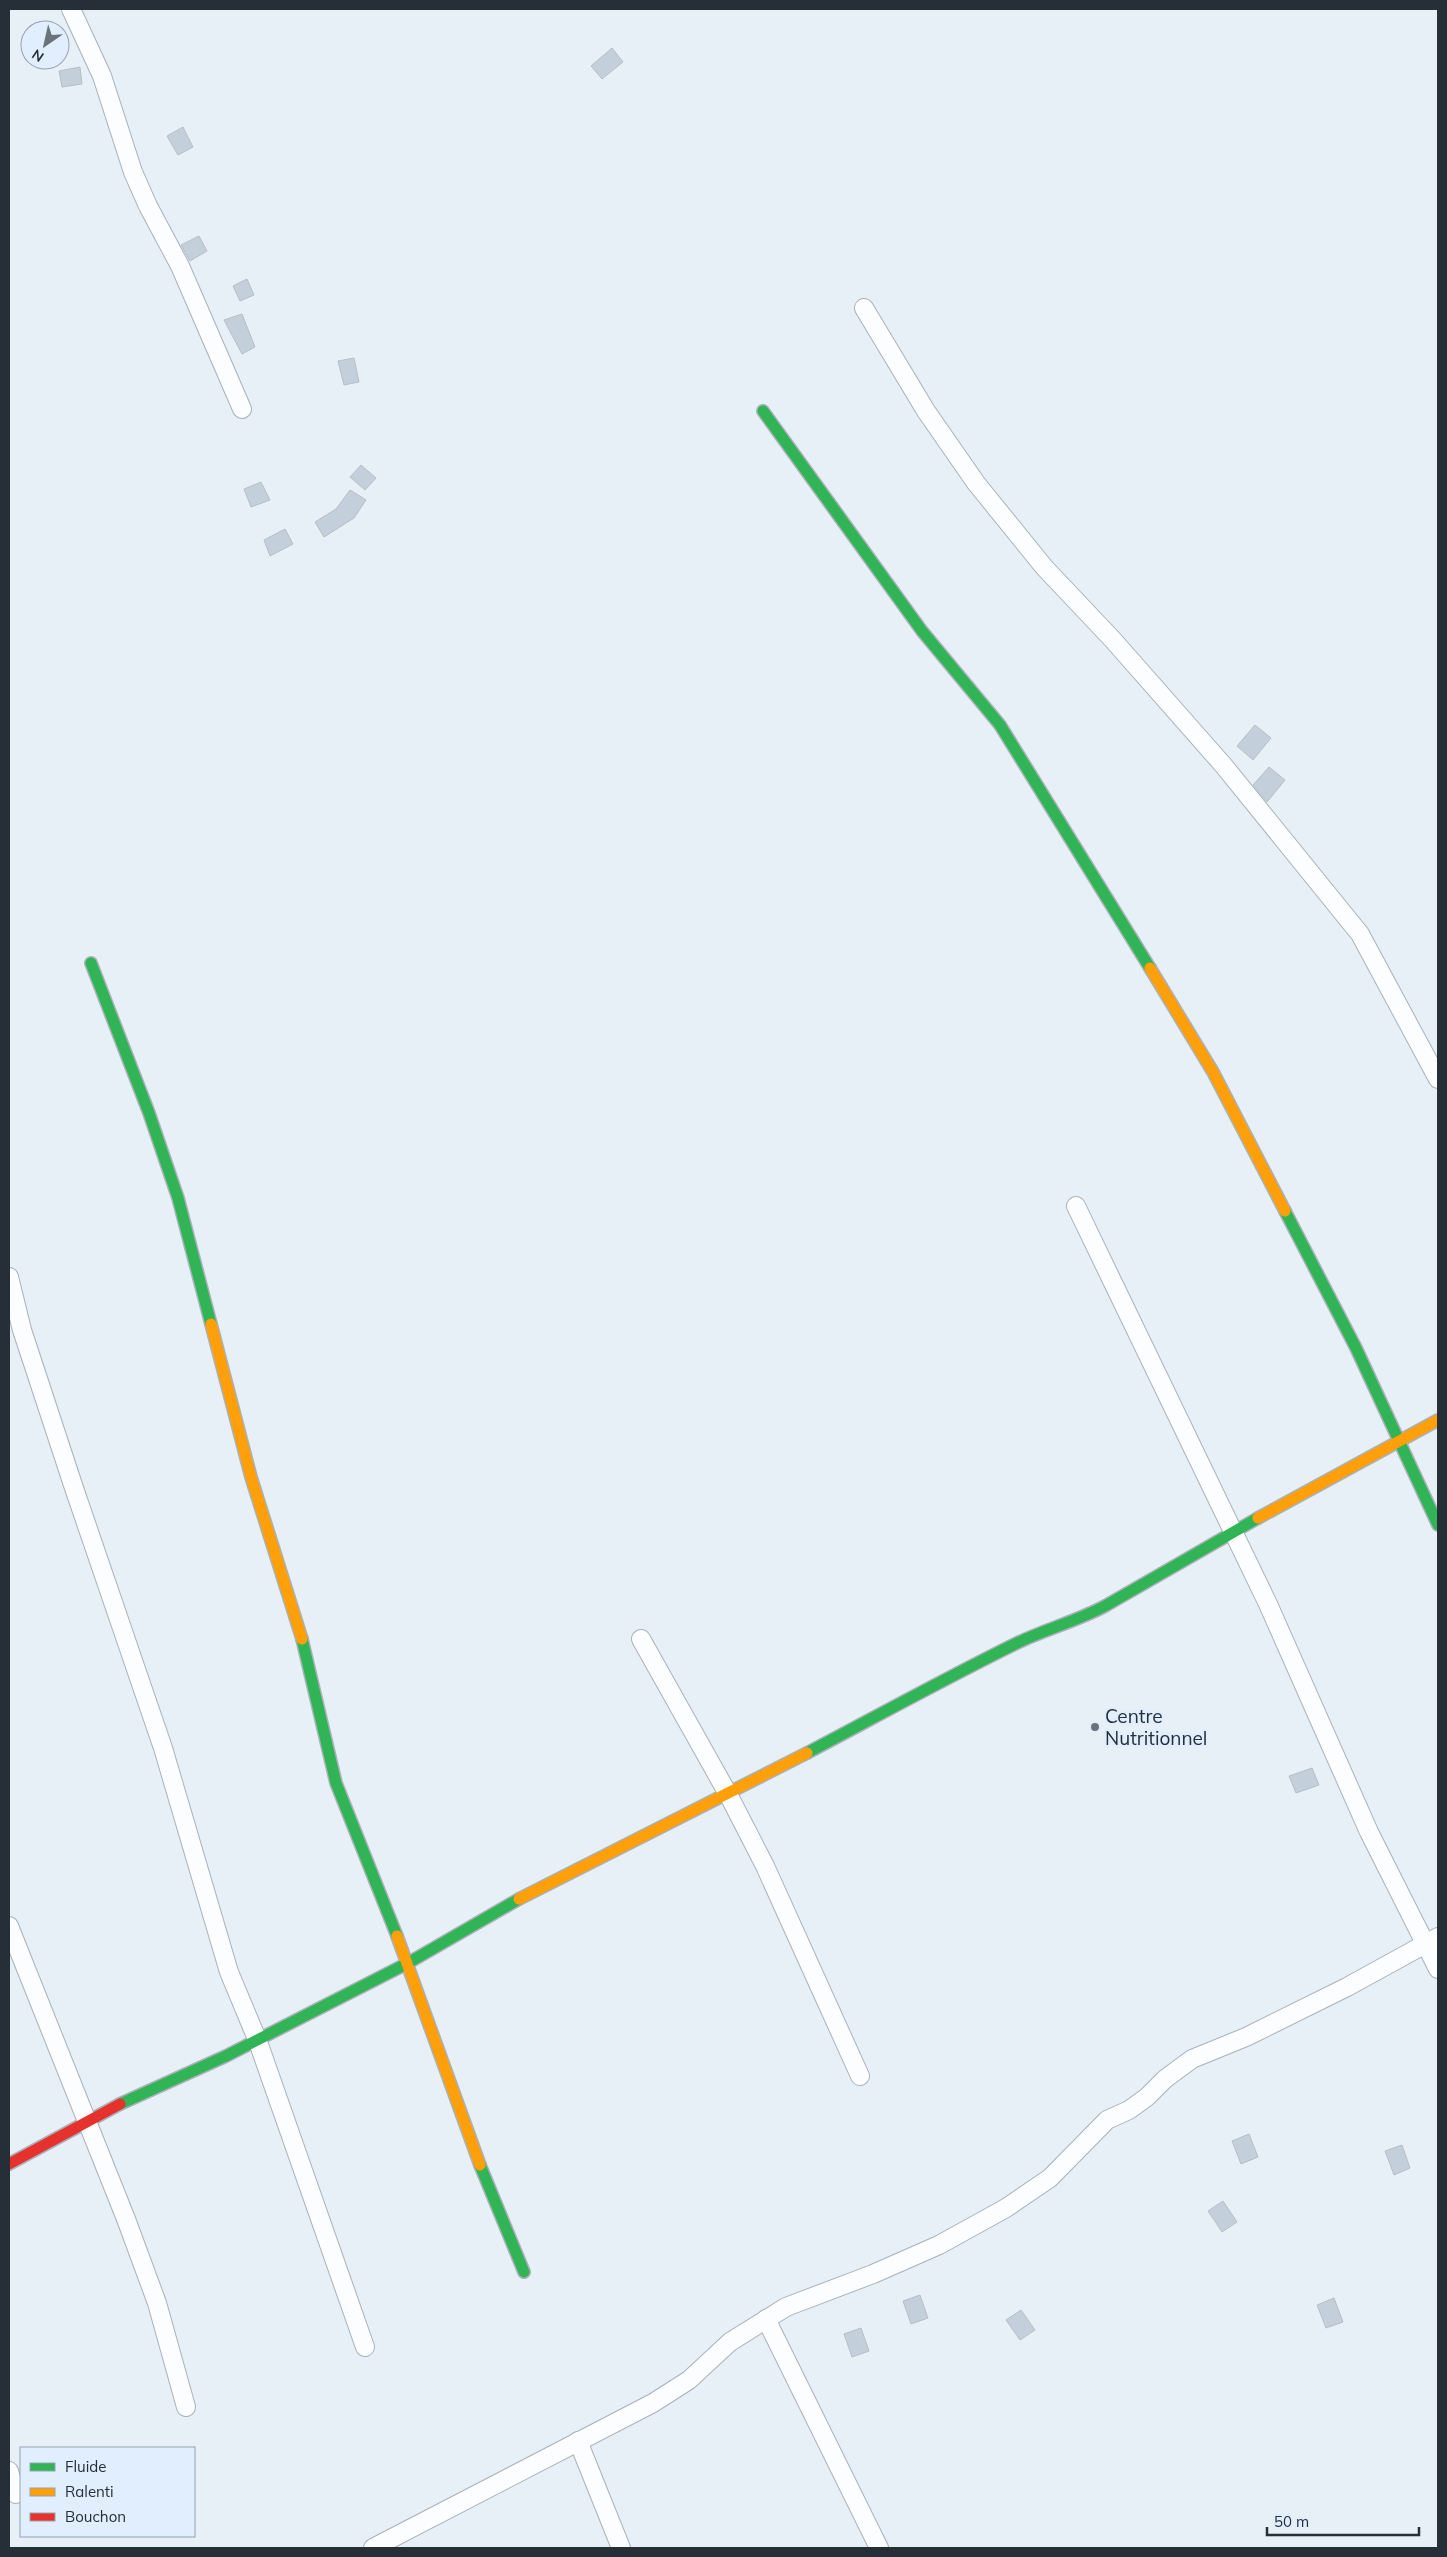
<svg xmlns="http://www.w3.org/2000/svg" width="1447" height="2557" font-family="Mulish,sans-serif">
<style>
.building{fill:#c4cfdc;stroke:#b7bec6}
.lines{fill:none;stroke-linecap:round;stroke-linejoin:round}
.street-casing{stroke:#a9b1b9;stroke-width:20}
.fast-casing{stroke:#a9b1b9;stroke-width:14}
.slow-casing{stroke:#a9b1b9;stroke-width:14}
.jam-casing{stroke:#a9b1b9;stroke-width:14}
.street{stroke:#fbfdfe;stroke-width:18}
.fast{stroke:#30b455;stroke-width:11}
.slow{stroke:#ff9f0a;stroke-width:11}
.jam{stroke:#e5322d;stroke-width:11}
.poi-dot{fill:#6a727a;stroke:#e1eefd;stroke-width:2}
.labels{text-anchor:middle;stroke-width:5;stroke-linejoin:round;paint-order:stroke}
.poi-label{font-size:19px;fill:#262e37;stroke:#e1eefd;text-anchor:start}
</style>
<rect width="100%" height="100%" fill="#e7eff7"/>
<g class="building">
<path d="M 612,48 L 623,62 L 602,79 L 591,66 Z"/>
<path d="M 80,67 L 82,84 L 62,87 L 59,71 Z"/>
<path d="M 183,127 L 193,147 L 178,155 L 167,136 Z"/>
<path d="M 199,236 L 207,251 L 190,261 L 181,245 Z"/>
<path d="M 247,279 L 254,295 L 240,301 L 233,286 Z"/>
<path d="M 242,314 L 255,347 L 242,354 L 224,320 Z"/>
<path d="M 354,358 L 359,382 L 344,385 L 338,361 Z"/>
<path d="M 361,465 L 376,478 L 365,490 L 350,477 Z"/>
<path d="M 261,482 L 270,500 L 251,507 L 244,489 Z"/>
<path d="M 350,490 L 366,500 L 354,518 L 324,537 L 315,522 L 336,509 Z"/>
<path d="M 285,529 L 293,544 L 270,556 L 264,540 Z"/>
<path d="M 1255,725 L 1271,738 L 1253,760 L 1237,746 Z"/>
<path d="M 1269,767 L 1285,780 L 1267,802 L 1253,785 Z"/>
<path d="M 1312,1768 L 1319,1785 L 1296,1793 L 1289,1776 Z"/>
<path d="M 1249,2134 L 1258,2157 L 1241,2164 L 1232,2141 Z"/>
<path d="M 1402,2145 L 1410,2168 L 1394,2175 L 1385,2151 Z"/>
<path d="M 1223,2201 L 1237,2222 L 1222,2232 L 1208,2211 Z"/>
<path d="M 920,2295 L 928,2318 L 911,2324 L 903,2301 Z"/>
<path d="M 1334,2298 L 1343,2322 L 1326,2328 L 1317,2305 Z"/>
<path d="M 1021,2310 L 1035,2330 L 1020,2340 L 1006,2320 Z"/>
<path d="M 861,2328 L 869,2351 L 852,2357 L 844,2334 Z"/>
</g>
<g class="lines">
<defs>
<g id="street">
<path d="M 71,9 L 102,76 L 133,172 L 148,206 L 180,266 L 242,409"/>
<path d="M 864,308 L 926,411 L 976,483 L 1044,567 L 1113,640 L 1224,766 L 1360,934 L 1438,1079"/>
<path d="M 1076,1206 L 1268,1604 L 1369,1832 L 1438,1969"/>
<path d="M 9,1277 L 22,1330 L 74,1488 L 163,1748 L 229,1972 L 257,2039 L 365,2347"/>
<path d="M 641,1639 L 728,1794 L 765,1866 L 860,2076"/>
<path d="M 9,1926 L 126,2219 L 157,2303 L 186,2407"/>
<path d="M 766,2319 L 879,2548"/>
<path d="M 578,2441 L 621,2548"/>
<path d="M 9,2471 L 16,2494"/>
<path d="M 373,2548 L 653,2403 L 689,2380 L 730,2342 L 786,2307 L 873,2274 L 939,2245 L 1006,2208 L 1050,2178 L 1107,2120 L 1129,2110 L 1147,2097 L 1165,2079 L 1192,2059 L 1246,2037 L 1347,1987 L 1438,1937"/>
</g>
<g id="fast">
<path d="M 763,411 L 922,631 L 1000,725 L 1150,968"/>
<path d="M 91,963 L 149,1113 L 178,1198 L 211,1324"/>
<path d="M 1285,1211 L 1356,1348 L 1438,1525"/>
<path d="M 302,1639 L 336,1783 L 397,1936"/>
<path d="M 807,1753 C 877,1716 946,1678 1017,1643 C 1046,1629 1077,1621 1105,1606 L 1258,1518"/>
<path d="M 120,2104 L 226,2056 L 408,1963 L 519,1899"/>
<path d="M 480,2165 L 524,2272"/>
</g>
<g id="slow">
<path d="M 1150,968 L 1213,1072 L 1285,1211"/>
<path d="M 211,1324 L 251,1477 L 302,1639"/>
<path d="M 1258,1518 L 1438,1420"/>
<path d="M 519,1899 L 807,1753"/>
<path d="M 397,1936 L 480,2165"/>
</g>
<path id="jam" d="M 9,2164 L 120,2104"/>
</defs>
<use href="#street" class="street-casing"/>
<use href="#fast" class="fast-casing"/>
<use href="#slow" class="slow-casing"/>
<use href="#jam" class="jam-casing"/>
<use href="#street" class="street"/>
<use href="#fast" class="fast"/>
<use href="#slow" class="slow"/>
<use href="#jam" class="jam"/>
</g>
<circle class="poi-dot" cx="1095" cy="1727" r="5"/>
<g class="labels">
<g class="poi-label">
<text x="1105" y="1723">Centre<tspan x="1105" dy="22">Nutritionnel</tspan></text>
</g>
</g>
<rect width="1447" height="2557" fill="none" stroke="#262e37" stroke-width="20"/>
<rect x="20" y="2447" width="175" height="90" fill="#e1eefd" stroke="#96a1ae"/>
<rect x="30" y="2463" width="25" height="8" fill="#30b455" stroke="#96a1ae"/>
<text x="65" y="2472" font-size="15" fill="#262e37">Fluide</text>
<rect x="30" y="2488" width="25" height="8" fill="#ff9f0a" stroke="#96a1ae"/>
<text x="65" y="2497" font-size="15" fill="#262e37">Ralenti</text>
<rect x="30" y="2513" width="25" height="8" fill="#e5322d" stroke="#96a1ae"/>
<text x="65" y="2522" font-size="15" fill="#262e37">Bouchon</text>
<g transform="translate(45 45) rotate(214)"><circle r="24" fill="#e1eefd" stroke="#96a1ae"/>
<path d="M0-4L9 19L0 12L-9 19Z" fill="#6a727a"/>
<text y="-8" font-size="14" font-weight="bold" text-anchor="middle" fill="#262e37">N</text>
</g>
<path d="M1267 2527v8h152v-8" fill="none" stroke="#262e37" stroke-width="2.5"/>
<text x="1274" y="2527" font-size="15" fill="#262e37" stroke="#e1eefd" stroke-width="4" paint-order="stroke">50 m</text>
</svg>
